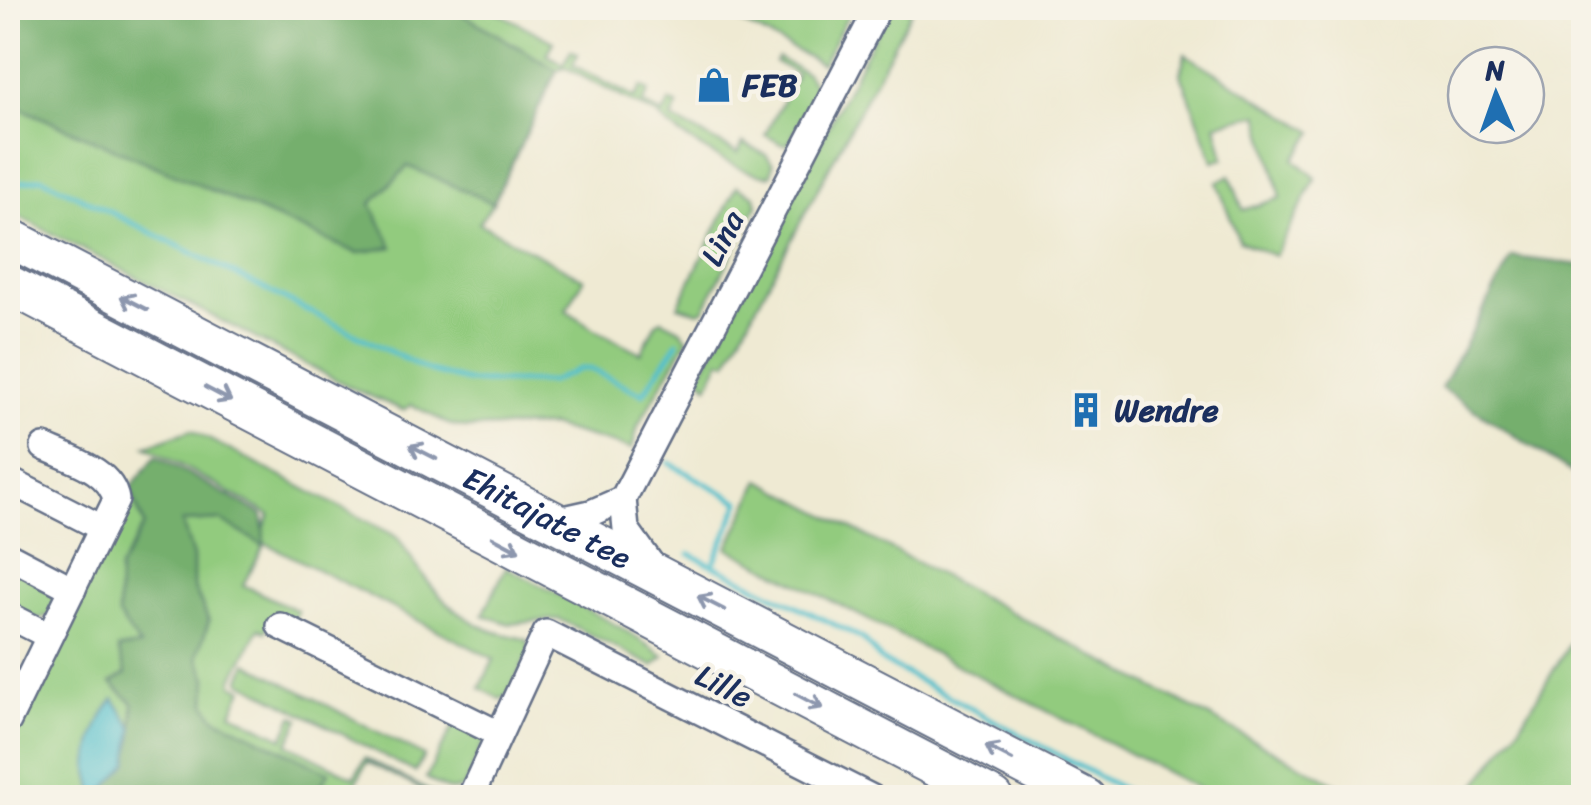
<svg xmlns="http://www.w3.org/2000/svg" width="1591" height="805" font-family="Sriracha,sans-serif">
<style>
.green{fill:#92cb7e;stroke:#567d6e;stroke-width:2.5}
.forest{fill:#75af6d;stroke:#486f66;stroke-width:2.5}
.water{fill:#53c0cc;stroke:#377895;stroke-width:2.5}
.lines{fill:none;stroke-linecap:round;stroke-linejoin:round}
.stream{stroke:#53c0cc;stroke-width:5}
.minor-casing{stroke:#657087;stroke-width:30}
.highway-casing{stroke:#657087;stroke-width:42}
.minor{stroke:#fff;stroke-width:25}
.highway{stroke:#fff;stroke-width:38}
.oneway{stroke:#8d97ae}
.labels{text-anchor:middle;stroke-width:9;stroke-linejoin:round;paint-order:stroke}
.poi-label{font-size:32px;font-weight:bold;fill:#1b2f5e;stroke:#f7f3e8;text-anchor:start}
.street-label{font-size:32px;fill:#1b2f5e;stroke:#f7f3e8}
</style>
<rect width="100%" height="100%" fill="#f7f3e8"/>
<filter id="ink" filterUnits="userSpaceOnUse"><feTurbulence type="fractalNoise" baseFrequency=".01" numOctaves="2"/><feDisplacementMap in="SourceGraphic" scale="20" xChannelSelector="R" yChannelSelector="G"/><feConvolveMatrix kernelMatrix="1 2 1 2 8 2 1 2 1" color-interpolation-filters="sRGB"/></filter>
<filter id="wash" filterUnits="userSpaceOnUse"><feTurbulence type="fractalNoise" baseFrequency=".0048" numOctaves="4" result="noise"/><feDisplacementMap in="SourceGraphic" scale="40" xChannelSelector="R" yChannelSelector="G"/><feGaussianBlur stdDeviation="2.25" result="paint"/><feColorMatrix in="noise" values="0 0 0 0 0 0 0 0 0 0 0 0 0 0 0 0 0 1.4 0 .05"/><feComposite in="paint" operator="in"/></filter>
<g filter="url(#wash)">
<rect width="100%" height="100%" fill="#efead3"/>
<g class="green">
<path d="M 452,8 L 490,8 L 554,42 L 547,55 L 564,64 L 571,50 L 578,54 L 573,65 L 635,98 L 641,87 L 649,91 L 643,104 L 663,114 L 670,102 L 678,106 L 672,119 L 738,153 L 743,143 L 766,155 L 773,164 L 771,175 C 747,179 674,134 658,116 L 564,67 L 557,70 Z"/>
<path d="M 713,8 L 852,8 L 822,64 Z"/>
<path d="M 889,8 L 913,8 L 727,362 L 721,360 L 708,386 L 700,376 Z"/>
<path d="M 1185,54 L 1314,132 L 1294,159 L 1316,178 L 1275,256 L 1239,241 L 1217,182 L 1230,175 L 1243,210 L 1281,198 L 1259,114 L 1216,124 L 1224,158 L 1213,161 L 1181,74 Z"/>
<path d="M 778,58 L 806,73 L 816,88 L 789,144 L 782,144 L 765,135 L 797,74 L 775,62 Z"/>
<path d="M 8,103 L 357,253 L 371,204 L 408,166 L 493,203 L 479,223 L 584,279 L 566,310 L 594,329 L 641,353 L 656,323 L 662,320 L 680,329 L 688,339 L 638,426 L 632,449 L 550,426 L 465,428 L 448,424 L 412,405 L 403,410 L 356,390 L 8,211 Z"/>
<path d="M 737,186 L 755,196 L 757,205 L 704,309 L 699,312 L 678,306 Z"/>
<path d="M 191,430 L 392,534 L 399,539 C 423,578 445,611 488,629 C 501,635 514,635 527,640 L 530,651 L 507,696 L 501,699 L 480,688 L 494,659 L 259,540 L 270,515 L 146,446 Z"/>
<path d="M 760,480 L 1361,797 L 1215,797 L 728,548 Z"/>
<path d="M 130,488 L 144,525 L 119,570 L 140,647 L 118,649 L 126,674 L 111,683 L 133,703 L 133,728 L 114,699 C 100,714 90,746 89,766 C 88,778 95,786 93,797 L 8,798 L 8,765 L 11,759 L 8,756 L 8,738 L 87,568 C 112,544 121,520 130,488 Z"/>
<path d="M 220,520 L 264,546 L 243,585 L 298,611 L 293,621 L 275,612 L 265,632 L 259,628 L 233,679 L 233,685 L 243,689 L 232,713 L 283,738 L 293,716 L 300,719 L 288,744 L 354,777 L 365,758 L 441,797 L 422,797 L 424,791 L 367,762 L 349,797 L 314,797 L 328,772 L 214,717 L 206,704 L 207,678 L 197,656 L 209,621 L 193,585 L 193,557 L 182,522 Z"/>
<path d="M 8,562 L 57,591 L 50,615 L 38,619 L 8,606 Z"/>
<path d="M 506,567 L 620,627 L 664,656 L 653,666 L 559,619 L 510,624 L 483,615 Z"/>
<path d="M 1583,622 L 1583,797 L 1468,797 L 1519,727 Z"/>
<path d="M 247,663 L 424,756 L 415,772 L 240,681 Z"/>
<path d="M 458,717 L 487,735 L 465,786 C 452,797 439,785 426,778 Z"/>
</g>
<g class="forest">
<path d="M 8,8 L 452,8 L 557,70 L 493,203 L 408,166 L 371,204 L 393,247 L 357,253 L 8,103 Z"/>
<path d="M 1512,257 L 1583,265 L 1583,480 L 1441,388 Z"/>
<path d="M 156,456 L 263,515 L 264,546 L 220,520 L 182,522 L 193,557 L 193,586 L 209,621 L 197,656 L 207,678 L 206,704 L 214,717 L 329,772 L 314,797 L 98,798 C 130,760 134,754 133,703 L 111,683 L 126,674 L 118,649 L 140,646 L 118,615 L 119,570 L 144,525 L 130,488 Z"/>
</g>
<path class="water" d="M 114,699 L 133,728 L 128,763 L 98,797 L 93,797 C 95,786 88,777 89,766 C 90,745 100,714 114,699 Z"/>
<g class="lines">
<g class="stream">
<path d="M 8,178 L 17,183 L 42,178 L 429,371 L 470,382 L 550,382 L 580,369 L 590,369 L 643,394 L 678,342"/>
<path d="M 669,463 L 740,502 L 713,565"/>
<path d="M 690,554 L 862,638 L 882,661 L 1139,798"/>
</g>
</g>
</g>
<g filter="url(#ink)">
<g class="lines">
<defs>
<g id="minor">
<path d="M 8,480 L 102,528"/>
<path d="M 623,499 L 878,8"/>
<path d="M 555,521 L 591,513 L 623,499 L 626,529 L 654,568"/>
<path d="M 8,555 L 73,589"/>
<path d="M 8,615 L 49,636"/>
<path d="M 280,626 L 499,734"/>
<path d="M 8,721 L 116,500 C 111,469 69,459 44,447"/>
<path d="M 470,798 L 546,633 L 872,798"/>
</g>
<g id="highway">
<path id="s1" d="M 8,237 L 1086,798"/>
<path d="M 8,284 L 994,798"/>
</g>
</defs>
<use href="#minor" class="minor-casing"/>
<use href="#highway" class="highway-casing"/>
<use href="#minor" class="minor"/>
<use href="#highway" class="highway"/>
</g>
<defs><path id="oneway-shaft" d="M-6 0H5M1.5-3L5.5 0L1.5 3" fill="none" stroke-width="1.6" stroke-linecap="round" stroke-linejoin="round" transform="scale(2.5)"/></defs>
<g class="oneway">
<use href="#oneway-shaft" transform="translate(134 303) rotate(-153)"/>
<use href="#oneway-shaft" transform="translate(218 394) rotate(28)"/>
<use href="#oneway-shaft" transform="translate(423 452) rotate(-153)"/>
<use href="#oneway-shaft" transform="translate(506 544) rotate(28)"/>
<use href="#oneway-shaft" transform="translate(711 603) rotate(-153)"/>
<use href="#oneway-shaft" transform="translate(809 701) rotate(28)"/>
<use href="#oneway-shaft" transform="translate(999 753) rotate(-153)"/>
</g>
</g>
<defs>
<symbol id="shop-bare" viewBox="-9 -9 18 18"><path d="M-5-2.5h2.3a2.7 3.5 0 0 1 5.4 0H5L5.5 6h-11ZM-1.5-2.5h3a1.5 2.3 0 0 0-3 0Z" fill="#1f6fb2" stroke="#f7f3e8" stroke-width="2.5" paint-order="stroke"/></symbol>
<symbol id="building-bare" viewBox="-9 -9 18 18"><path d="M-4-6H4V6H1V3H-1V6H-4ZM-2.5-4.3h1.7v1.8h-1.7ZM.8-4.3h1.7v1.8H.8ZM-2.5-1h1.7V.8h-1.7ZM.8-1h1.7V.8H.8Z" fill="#1f6fb2" stroke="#f7f3e8" stroke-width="2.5" paint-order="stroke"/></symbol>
</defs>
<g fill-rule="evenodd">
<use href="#shop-bare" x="689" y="60" width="50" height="50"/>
<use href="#building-bare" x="1061" y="385" width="50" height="50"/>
</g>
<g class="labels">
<g class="poi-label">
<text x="742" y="96">FEB</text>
<text x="1114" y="421">Wendre</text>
</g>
<g class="street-label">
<text transform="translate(722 238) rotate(-63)" y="11">Lina</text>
<text dy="11" stroke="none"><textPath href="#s1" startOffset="608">Ehitajate tee</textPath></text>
<text transform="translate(724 686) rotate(27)" y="11">Lille</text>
</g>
</g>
<rect width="1591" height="805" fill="none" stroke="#f7f3e8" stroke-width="40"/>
<g transform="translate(1496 95) rotate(358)"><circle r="48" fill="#f7f3e8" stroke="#9fa5b1" stroke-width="2.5"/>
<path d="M0-8L18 38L0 25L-18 38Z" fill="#1f6fb2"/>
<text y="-15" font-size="28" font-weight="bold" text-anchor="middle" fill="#1b2f5e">N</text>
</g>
</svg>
